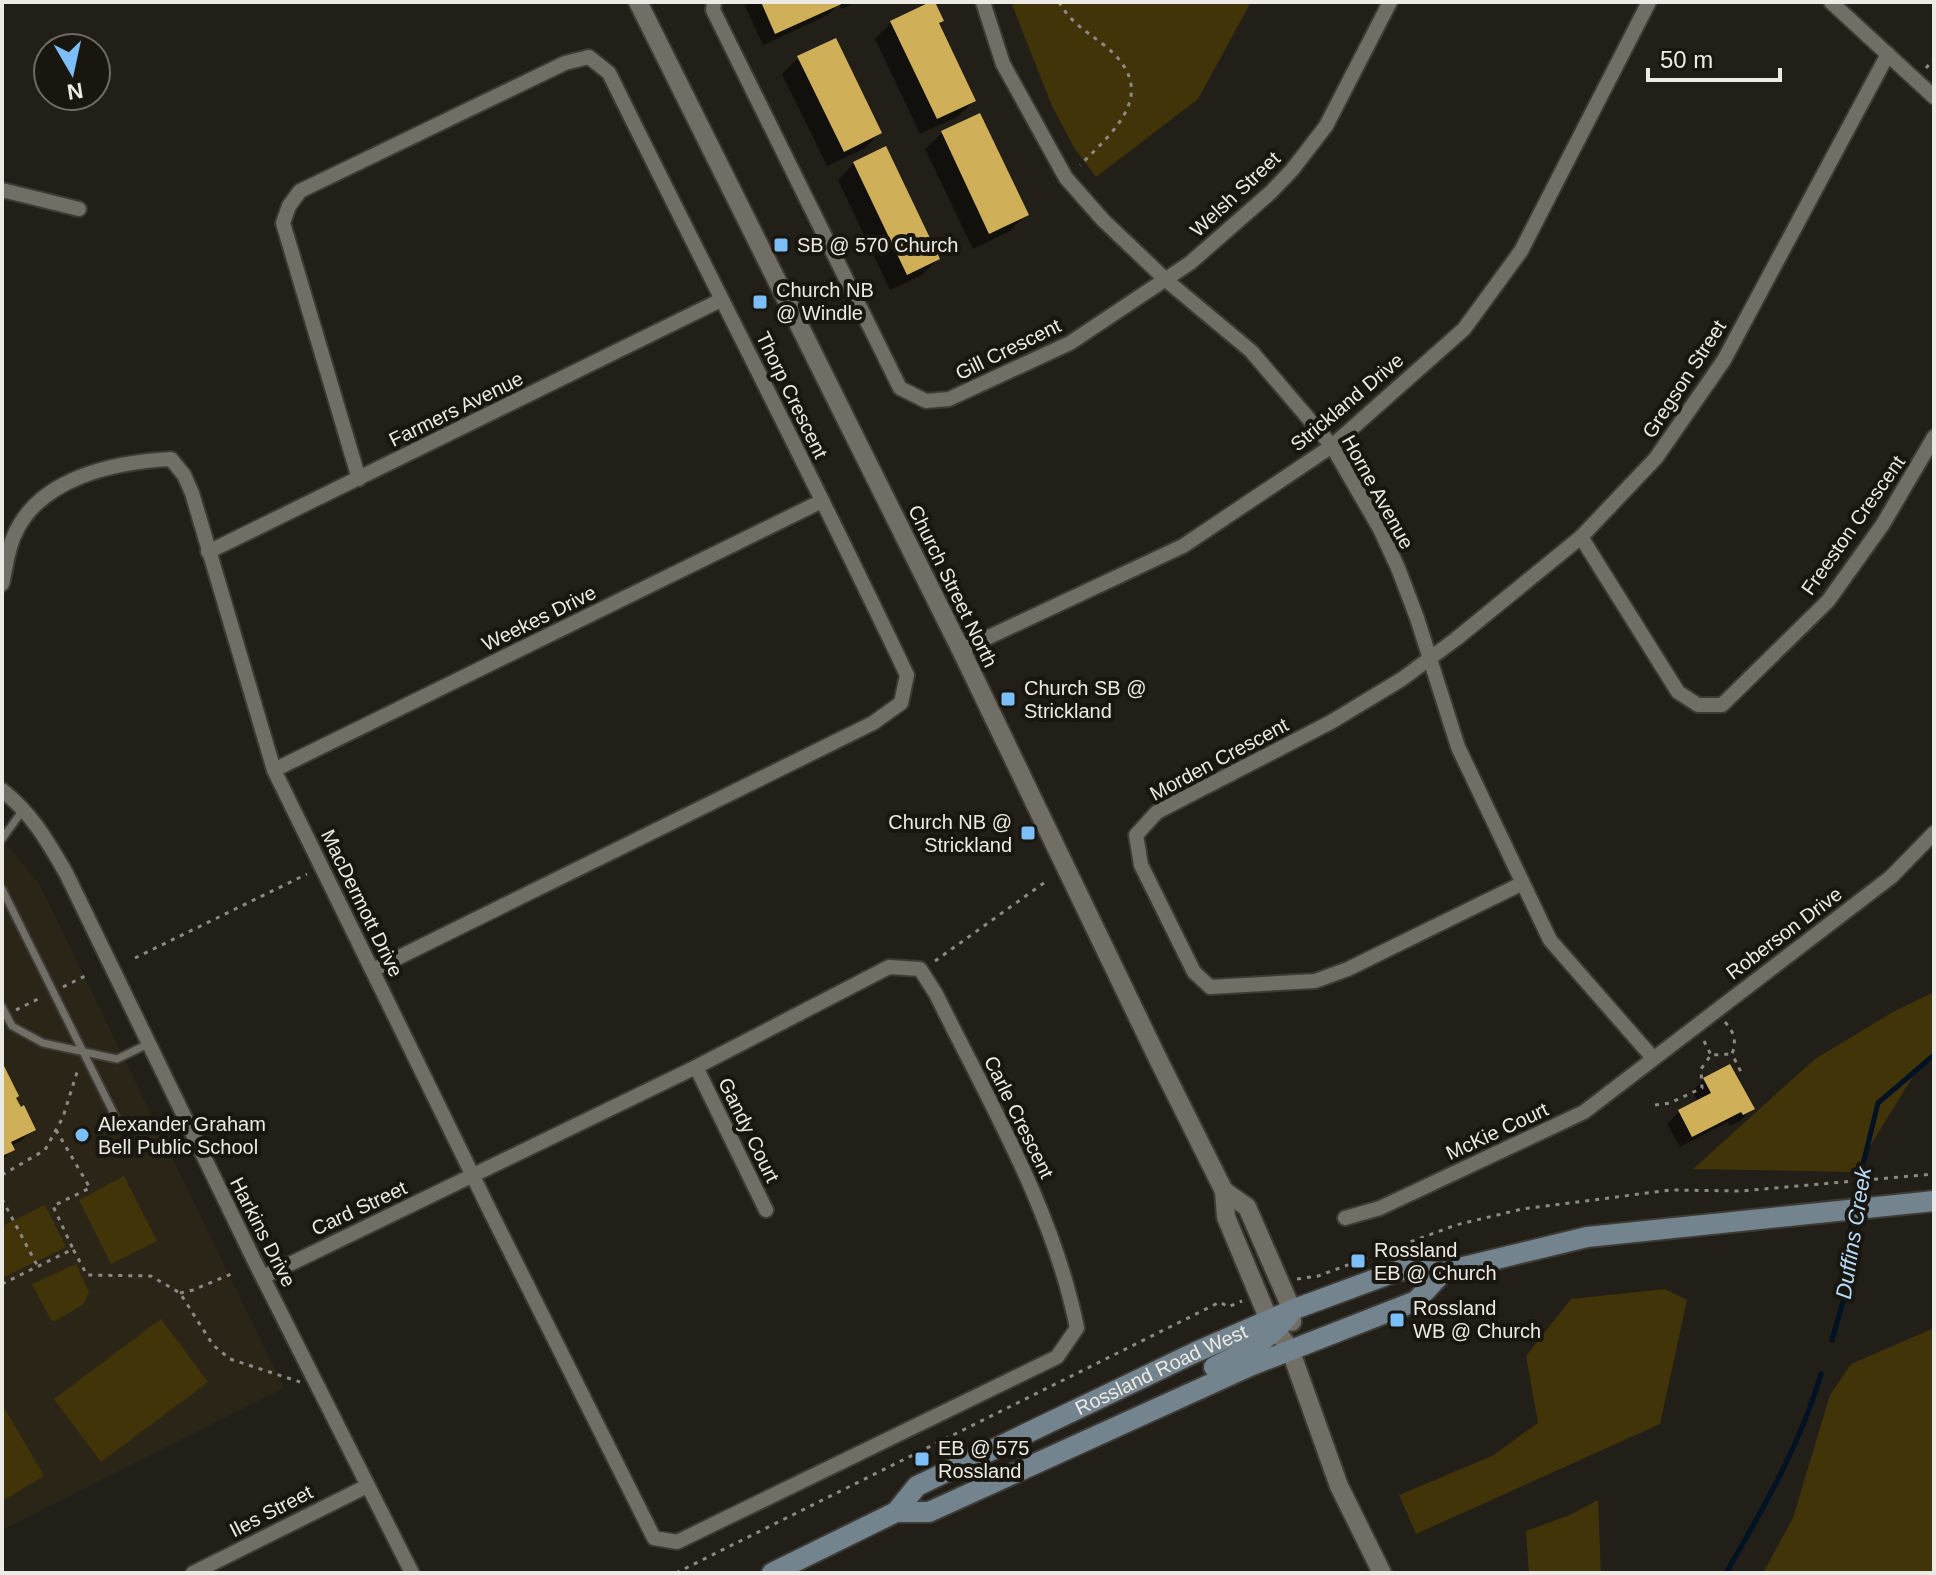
<svg xmlns="http://www.w3.org/2000/svg" width="1936" height="1575" font-family="Arial,sans-serif">
<style>
.built{fill:#2a2517}
.green{fill:#423409}
.shadow{fill:#0007}
.lines{fill:none;stroke-linecap:round;stroke-linejoin:round}
.stream{stroke:#001223;stroke-width:5}
.building{fill:#cfaf57}
.service-casing{stroke:#3d3a36;stroke-width:11}
.minor-casing{stroke:#3d3a36;stroke-width:18}
.tertiary-casing{stroke:#3d3a36;stroke-width:22}
.secondary-casing{stroke:#3d3a36;stroke-width:24}
.path{stroke:#8d8a85;stroke-width:3;stroke-dasharray:4 6;stroke-linecap:butt}
.service{stroke:#716e65;stroke-width:7}
.minor{stroke:#716e65;stroke-width:14}
.tertiary{stroke:#716e65;stroke-width:18}
.secondary{stroke:#73848e;stroke-width:20}
.poi-dot{fill:#7bbef8;stroke:#19160f;stroke-width:3}
.labels{text-anchor:middle;stroke-width:8;stroke-linejoin:round;paint-order:stroke}
.street-label{font-size:20px;fill:#eceae5;stroke:#19160f}
.poi-label{font-size:20px;fill:#eceae5;stroke:#19160f;text-anchor:start}
.water-label{font-size:22px;font-style:italic;fill:#b7dbfa;stroke:#19160f}
</style>
<rect width="100%" height="100%" fill="#221f18"/>
<path class="built" d="M 2,839 L 39,883 L 284,1388 L 2,1530 Z"/>
<g class="green">
<path d="M 1011,2 L 1251,2 L 1198,99 L 1096,177 L 1075,149 L 1052,106 Z"/>
<path d="M 1934,992 L 1934,1061 L 1920,1065 L 1854,1172 L 1693,1169 L 1815,1059 L 1893,1012 Z"/>
<path d="M 124,1176 L 157,1241 L 111,1264 L 79,1200 Z"/>
<path d="M 45,1205 L 66,1247 L 2,1278 L 2,1226 Z"/>
<path d="M 76,1264 L 89,1292 L 84,1304 L 55,1321 L 51,1320 L 32,1284 Z"/>
<path d="M 1665,1289 L 1687,1300 L 1660,1424 L 1416,1534 L 1399,1495 L 1492,1456 L 1538,1423 L 1526,1356 L 1571,1299 Z"/>
<path d="M 161,1319 L 208,1382 L 101,1462 L 54,1399 Z"/>
<path d="M 1934,1328 L 1934,1573 L 1763,1573 L 1793,1518 L 1830,1395 L 1851,1364 Z"/>
<path d="M 2,1404 L 44,1476 L 2,1501 Z"/>
<path d="M 1598,1500 L 1601,1573 L 1529,1573 L 1526,1531 L 1570,1515 Z"/>
</g>
<g class="shadow">
<path d="M 749,2 L 857,2 L 842,9 L 839,4 L 828,15 L 763,45 L 745,6 Z"/>
<path d="M 891,23 L 937,24 L 974,101 L 957,117 L 920,134 L 875,39 Z"/>
<path d="M 798,58 L 880,133 L 864,149 L 827,166 L 782,74 Z"/>
<path d="M 979,116 L 1026,215 L 1010,231 L 973,249 L 925,149 L 942,133 Z"/>
<path d="M 854,163 L 938,259 L 922,275 L 890,290 L 838,180 Z"/>
<path d="M 2,1066 L 14,1098 L 33,1129 L 21,1141 L 11,1146 L 13,1149 L 2,1160 Z"/>
<path d="M 1704,1079 L 1752,1109 L 1740,1121 L 1730,1126 L 1728,1122 L 1680,1147 L 1667,1124 L 1679,1112 L 1698,1102 L 1692,1091 Z"/>
</g>
<g class="lines">
<g class="stream">
<path d="M 1853,1205 L 1878,1103 L 1934,1055"/>
<path d="M 1832,1340 L 1844,1298 L 1852,1215"/>
<path d="M 1726,1573 C 1763,1509 1800,1445 1821,1374"/>
</g>
</g>
<g class="building">
<path d="M 761,2 L 846,2 L 775,34 Z"/>
<path d="M 930,2 L 935,2 L 944,21 L 939,23 L 976,101 L 937,119 L 890,21 Z"/>
<path d="M 836,38 L 882,133 L 844,152 L 797,56 Z"/>
<path d="M 980,113 L 1029,215 L 989,234 L 941,131 Z"/>
<path d="M 886,146 L 940,259 L 907,275 L 853,162 Z"/>
<path d="M 2,1062 L 19,1096 L 16,1098 L 21,1107 L 24,1105 L 36,1130 L 11,1142 L 15,1150 L 2,1156 Z"/>
<path d="M 1730,1064 L 1755,1109 L 1743,1115 L 1741,1112 L 1692,1137 L 1678,1110 L 1711,1093 L 1703,1078 Z"/>
</g>
<g class="lines">
<defs>
<g id="service">
<path d="M 2,839 L 23,810"/>
<path d="M 2,889 L 117,1120"/>
<path d="M 2,1007 L 12,1026 L 43,1043 L 117,1059 L 148,1044"/>
</g>
<g id="minor">
<path d="M 714,2 L 713,10 L 900,388 L 926,401 L 949,399 L 1070,343 L 1190,263 L 1271,192 L 1292,170 L 1326,126 L 1390,2"/>
<path d="M 983,2 L 1003,64 L 1066,178 L 1103,220 L 1166,280 L 1251,351 L 1332,446 L 1380,529 L 1398,568 L 1417,618 L 1458,747 L 1550,940 L 1653,1058"/>
<path d="M 1831,2 L 1934,97"/>
<path d="M 2,190 L 79,209"/>
<path d="M 359,479 L 283,223 L 289,206 L 300,191 L 565,63 L 589,57 L 609,73 C 708,274 811,473 907,675 L 901,703 L 873,723 L 373,970"/>
<path d="M 1581,537 L 1678,692 L 1698,705 L 1722,705 L 1828,601 L 1883,524 L 1934,437"/>
<path d="M 208,552 L 721,300"/>
<path d="M 2,584 C 6,569 7,551 14,536 C 38,478 114,462 171,459 L 184,475 L 192,493 L 274,770 L 473,1176 L 486,1203 L 654,1538 L 677,1542 L 1057,1357 L 1077,1328 C 1053,1209 989,1102 936,994 L 920,969 L 889,967 L 696,1067 L 263,1277"/>
<path d="M 961,650 L 1183,546 L 1332,446 L 1464,329 L 1521,251 L 1649,2"/>
<path d="M 274,770 L 822,501"/>
<path d="M 2,790 C 33,815 46,839 66,873 L 254,1260 L 412,1573"/>
<path d="M 1521,884 L 1348,969 L 1315,981 L 1210,987 L 1194,972 L 1141,865 L 1136,835 L 1157,812 L 1331,722 L 1402,679 L 1456,639 L 1581,537 L 1656,458 L 1724,360 L 1888,54"/>
<path d="M 696,1067 L 766,1210"/>
<path d="M 1345,1218 L 1380,1208 L 1584,1112 L 1891,877 L 1934,833"/>
<path d="M 193,1573 L 367,1486"/>
</g>
<g id="tertiary">
<path d="M 638,2 L 961,650 L 1157,1057 L 1224,1191 L 1226,1217 L 1269,1320 L 1290,1349 L 1339,1486 L 1382,1573"/>
<path d="M 1224,1191 L 1247,1207 L 1292,1310 L 1292,1322"/>
</g>
<g id="secondary">
<path d="M 1214,1367 C 1242,1354 1269,1341 1288,1316"/>
<path d="M 896,1512 L 929,1512 L 1250,1366 L 1416,1301 L 1443,1272"/>
<path id="s1" d="M 772,1573 L 896,1512 L 917,1486 L 1196,1352 L 1292,1310 L 1400,1270 L 1443,1272 L 1587,1237 L 1934,1201"/>
</g>
</defs>
<use href="#service" class="service-casing"/>
<use href="#minor" class="minor-casing"/>
<use href="#tertiary" class="tertiary-casing"/>
<use href="#secondary" class="secondary-casing"/>
<g class="path">
<path d="M 1059,2 C 1070,22 1086,31 1104,45 C 1160,90 1119,127 1080,165"/>
<path d="M 1926,68 L 1934,59"/>
<path d="M 135,958 L 307,874"/>
<path d="M 935,961 L 1048,880"/>
<path d="M 63,987 L 89,974"/>
<path d="M 16,1010 L 42,997"/>
<path d="M 1725,1022 C 1734,1032 1737,1041 1732,1054 L 1743,1076"/>
<path d="M 1704,1041 L 1711,1055"/>
<path d="M 1655,1105 L 1670,1103 L 1702,1088 L 1701,1069 L 1711,1055 L 1732,1054"/>
<path d="M 56,1130 L 90,1188 L 53,1206 L 73,1249"/>
<path d="M 2,1175 L 45,1150 L 63,1117 L 78,1069"/>
<path d="M 2,1199 L 38,1267"/>
<path d="M 1297,1279 L 1318,1276 L 1456,1225 L 1522,1209 L 1671,1190 L 1741,1191 L 1934,1174"/>
<path d="M 2,1284 L 73,1249 L 87,1275 L 151,1276 L 180,1293 L 213,1345 L 230,1359 L 300,1382"/>
<path d="M 180,1293 L 193,1290 L 236,1272"/>
<path d="M 676,1573 L 1220,1302 L 1228,1307 L 1242,1301"/>
</g>
<use href="#service" class="service"/>
<use href="#minor" class="minor"/>
<use href="#tertiary" class="tertiary"/>
<use href="#secondary" class="secondary"/>
</g>
<g class="poi-dot">
<rect x="773" y="237" width="16" height="16" rx="4"/>
<rect x="752" y="294" width="16" height="16" rx="4"/>
<rect x="1000" y="691" width="16" height="16" rx="4"/>
<rect x="1020" y="825" width="16" height="16" rx="4"/>
<circle cx="82" cy="1135" r="8"/>
<rect x="1350" y="1253" width="16" height="16" rx="4"/>
<rect x="1389" y="1312" width="16" height="16" rx="4"/>
<rect x="914" y="1451" width="16" height="16" rx="4"/>
</g>
<g class="labels">
<g class="street-label">
<text transform="translate(1235 194) rotate(-43)" y="7">Welsh Street</text>
<text transform="translate(1008 349) rotate(-26)" y="7">Gill Crescent</text>
<text transform="translate(1684 379) rotate(-57)" y="7">Gregson Street</text>
<text transform="translate(792 395) rotate(64)" y="7">Thorp Crescent</text>
<text transform="translate(1347 402) rotate(-40)" y="7">Strickland Drive</text>
<text transform="translate(456 409) rotate(-26)" y="7">Farmers Avenue</text>
<text transform="translate(1378 492) rotate(61)" y="7">Horne Avenue</text>
<text transform="translate(1853 525) rotate(-55)" y="7">Freeston Crescent</text>
<text transform="translate(953 586) rotate(64)" y="7">Church Street North</text>
<text transform="translate(539 618) rotate(-26)" y="7">Weekes Drive</text>
<text transform="translate(1219 759) rotate(-28)" y="7">Morden Crescent</text>
<text transform="translate(362 903) rotate(64)" y="7">MacDermott Drive</text>
<text transform="translate(1784 933) rotate(-37)" y="7">Roberson Drive</text>
<text transform="translate(1019 1117) rotate(64)" y="7">Carle Crescent</text>
<text transform="translate(749 1130) rotate(64)" y="7">Gandy Court</text>
<text transform="translate(1497 1131) rotate(-25)" y="7">McKie Court</text>
<text transform="translate(359 1208) rotate(-25)" y="7">Card Street</text>
<text transform="translate(263 1232) rotate(63)" y="7">Harkins Drive</text>
<text dy="7" stroke="none"><textPath href="#s1" startOffset="442">Rossland Road West</textPath></text>
<text transform="translate(271 1511) rotate(-27)" y="7">Iles Street</text>
</g>
<g class="poi-label">
<text x="797" y="252">SB @ 570 Church</text>
<text x="776" y="297">Church NB<tspan x="776" dy="23">@ Windle</tspan></text>
<text x="1024" y="695">Church SB @<tspan x="1024" dy="23">Strickland</tspan></text>
<text x="1012" y="829" text-anchor="end">Church NB @<tspan x="1012" dy="23">Strickland</tspan></text>
<text x="98" y="1131">Alexander Graham<tspan x="98" dy="23">Bell Public School</tspan></text>
<text x="1374" y="1257">Rossland<tspan x="1374" dy="23">EB @ Church</tspan></text>
<text x="1413" y="1315">Rossland<tspan x="1413" dy="23">WB @ Church</tspan></text>
<text x="938" y="1455">EB @ 575<tspan x="938" dy="23">Rossland</tspan></text>
</g>
<g class="water-label">
<text transform="translate(1853 1233) rotate(-81)" y="8">Duffins Creek</text>
</g>
</g>
<rect width="1936" height="1575" fill="none" stroke="#eceae5" stroke-width="8"/>
<g transform="translate(72 72) rotate(171)"><circle r="38" fill="#19160f" stroke="#6d6b65" stroke-width="2"/>
<path d="M0-6L14 30L0 20L-14 30Z" fill="#7bbef8"/>
<text y="-12" font-size="22" font-weight="bold" text-anchor="middle" fill="#eceae5">N</text>
</g>
<path d="M1648 68v12h132v-12" fill="none" stroke="#eceae5" stroke-width="4"/>
<text x="1660" y="68" font-size="24" fill="#eceae5" stroke="#19160f" stroke-width="6" paint-order="stroke">50 m</text>
</svg>
